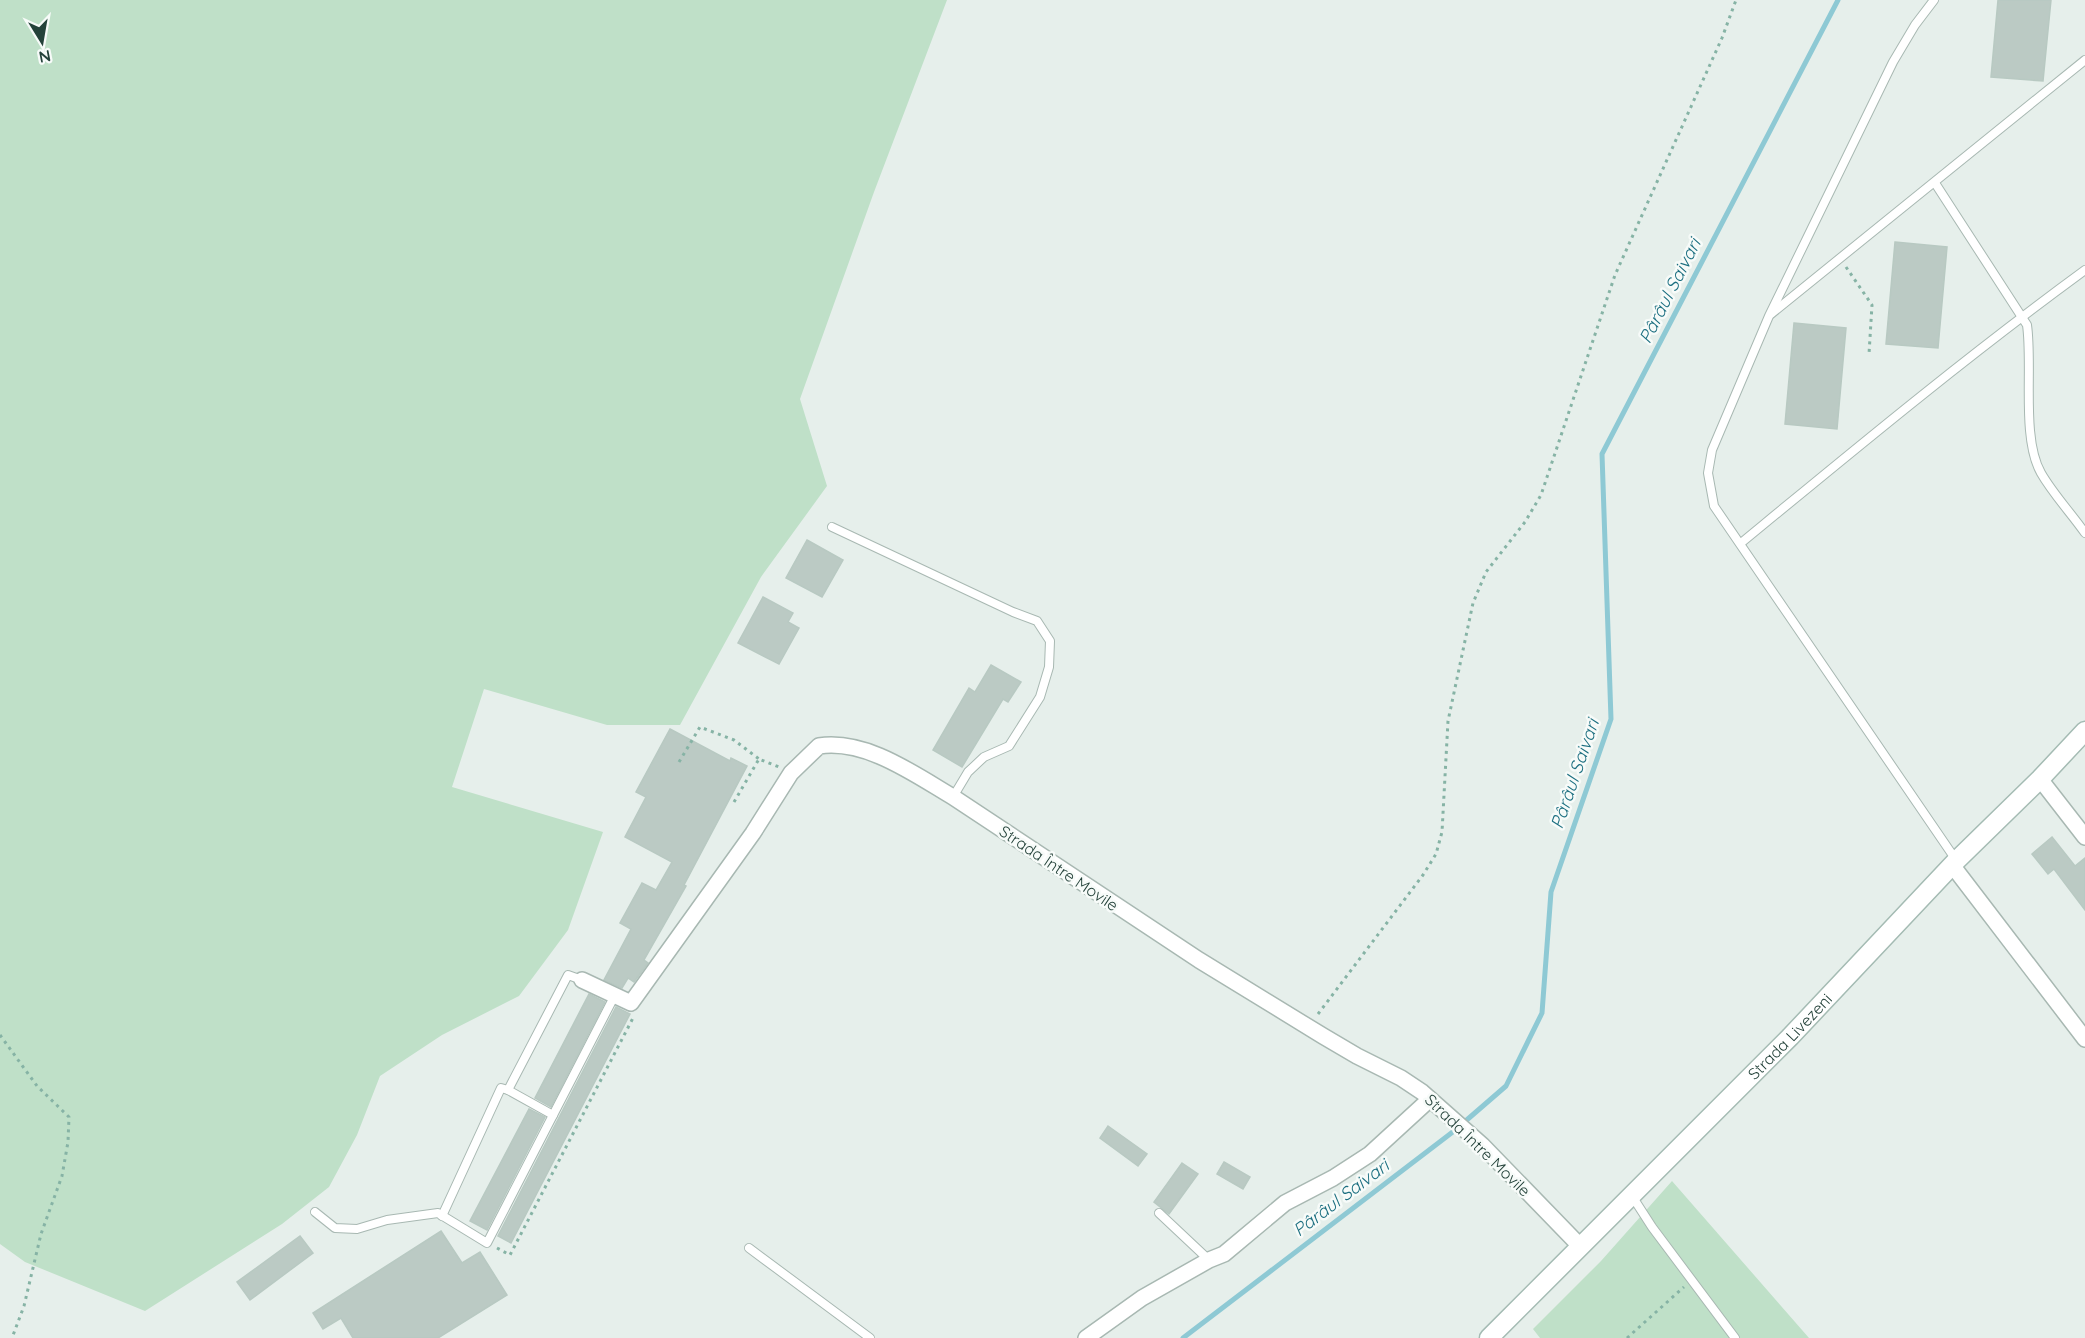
<svg xmlns="http://www.w3.org/2000/svg" width="2085" height="1338" font-family="Quicksand,sans-serif">
<style>
.green{fill:#bfe0c8}
.lines{fill:none;stroke-linecap:round;stroke-linejoin:round}
.stream{stroke:#8ec9d4;stroke-width:5}
.building{fill:#bbcac4;stroke:#b8c9c2;stroke-width:1.5}
.lane-casing{stroke:#a8b8b2;stroke-width:10}
.street-casing{stroke:#a8b8b2;stroke-width:18}
.secondary-casing{stroke:#a4bbb3;stroke-width:21}
.path{stroke:#86b3a5;stroke-width:3;stroke-dasharray:3 4.5;stroke-linecap:butt}
.lane{stroke:#fff;stroke-width:8}
.street{stroke:#fff;stroke-width:15}
.secondary{stroke:#fff;stroke-width:18}
.labels{text-anchor:middle;stroke-width:5;stroke-linejoin:round;paint-order:stroke}
.street-label{font-size:16px;fill:#24423a;stroke:#f7fbf9}
.water-label{font-size:18px;font-style:italic;fill:#1c6f80;stroke:#f7fbf9}
</style>
<rect width="100%" height="100%" fill="#e6efeb"/>
<g class="green">
<path d="M 0,0 L 947,0 L 874,192 L 800,399 L 827,486 L 761,577 L 680,725 L 607,725 L 484,689 L 452,787 L 603,832 L 568,930 L 519,996 L 442,1035 L 380,1076 L 357,1135 L 329,1187 L 282,1224 L 145,1311 L 25,1262 L 0,1244 Z"/>
<path d="M 1672,1181 L 1809,1338 L 1540,1338 L 1533,1329 L 1601,1261 Z"/>
</g>
<g class="lines">
<path class="stream" d="M 1183,1338 L 1454,1131 L 1506,1086 L 1542,1013 L 1551,892 L 1611,719 L 1602,454 L 1838,0"/>
</g>
<g class="building">
<path d="M 1998,0 L 2051,0 L 2043,81 L 1991,77 Z"/>
<path d="M 1895,242 L 1947,247 L 1938,348 L 1886,344 Z"/>
<path d="M 1794,323 L 1846,328 L 1837,429 L 1785,424 Z"/>
<path d="M 807,540 L 843,560 L 822,597 L 786,578 Z"/>
<path d="M 763,597 L 793,613 L 788,622 L 799,628 L 779,664 L 738,643 Z"/>
<path d="M 991,665 L 1021,682 L 1008,702 L 1003,699 L 962,767 L 933,750 L 969,688 L 975,692 Z"/>
<path d="M 670,729 L 730,761 L 731,758 L 747,766 L 684,885 L 686,886 L 644,960 L 648,963 L 634,982 L 628,978 L 622,988 L 604,980 L 631,929 L 620,923 L 642,883 L 656,890 L 672,862 L 625,837 L 646,797 L 636,792 Z"/>
<path d="M 2052,837 L 2075,866 L 2085,858 L 2085,910 L 2054,869 L 2048,874 L 2032,854 Z"/>
<path d="M 589,994 L 605,1002 L 551,1107 L 535,1098 Z"/>
<path d="M 616,1007 L 630,1014 L 511,1243 L 498,1236 Z"/>
<path d="M 529,1109 L 545,1117 L 487,1230 L 470,1221 Z"/>
<path d="M 1108,1126 L 1147,1154 L 1138,1166 L 1100,1138 Z"/>
<path d="M 1224,1162 L 1250,1177 L 1243,1189 L 1217,1174 Z"/>
<path d="M 1182,1163 L 1198,1174 L 1169,1214 L 1154,1202 Z"/>
<path d="M 441,1231 L 462,1263 L 480,1252 L 507,1295 L 438,1338 L 353,1338 L 341,1318 L 323,1329 L 313,1313 Z"/>
<path d="M 300,1236 L 313,1253 L 250,1300 L 237,1282 Z"/>
</g>
<g class="lines">
<defs>
<g id="lane">
<path d="M 1934,0 L 1915,25 L 1893,62 L 1769,316 L 1712,450 L 1708,473 L 1714,506 L 1956,860"/>
<path d="M 1935,183 L 2027,325 C 2033,367 2021,438 2041,473 C 2053,494 2071,513 2085,533"/>
<path d="M 1771,314 L 2085,60"/>
<path d="M 832,527 L 1013,612 L 1037,621 L 1050,641 L 1049,667 L 1040,697 L 1009,746 L 984,757 L 968,772 L 953,797"/>
<path d="M 1741,543 C 1854,450 1966,357 2085,270"/>
<path d="M 553,1115 L 508,1090 L 568,975 L 582,980"/>
<path d="M 1632,1196 L 1652,1227 L 1735,1338"/>
<path d="M 315,1212 L 335,1228 L 357,1229 L 387,1220 L 438,1213 L 487,1243 L 615,995"/>
<path d="M 1159,1213 L 1209,1260"/>
<path d="M 442,1216 L 501,1088 L 508,1090"/>
<path d="M 749,1248 L 870,1338"/>
</g>
<g id="street">
<path d="M 2040,779 L 2085,837"/>
<path d="M 1952,865 L 2085,1039"/>
<path d="M 582,980 L 631,1003 L 753,833 L 791,773 L 819,746 C 866,739 914,774 953,797 L 1199,960 L 1323,1036 L 1357,1056 L 1401,1078 L 1422,1092 L 1482,1145 L 1580,1246"/>
<path d="M 1086,1338 L 1142,1298 L 1209,1260 L 1224,1254 L 1285,1203 L 1333,1178 L 1370,1154 L 1430,1099"/>
</g>
<g id="secondary">
<path id="s1" d="M 1489,1338 L 1790,1037 L 1956,861 L 2040,779 L 2085,731"/>
</g>
</defs>
<use href="#lane" class="lane-casing"/>
<use href="#street" class="street-casing"/>
<use href="#secondary" class="secondary-casing"/>
<g class="path">
<path d="M 1846,267 L 1872,305 L 1869,354"/>
<path d="M 679,762 L 700,727 L 734,740 L 759,759"/>
<path d="M 734,802 L 759,759 L 779,767"/>
<path d="M 1318,1014 L 1423,875 L 1436,854 L 1442,832 L 1448,721 L 1473,603 L 1486,572 L 1525,522 L 1541,495 L 1615,275 L 1722,38 L 1736,0"/>
<path d="M 0,1035 L 37,1086 L 69,1117 L 68,1142 L 62,1176 L 41,1234 L 24,1306 L 12,1338"/>
<path d="M 497,1248 L 510,1255 L 633,1018"/>
<path d="M 1627,1338 L 1684,1287"/>
</g>
<use href="#lane" class="lane"/>
<use href="#street" class="street"/>
<use href="#secondary" class="secondary"/>
</g>
<g class="labels">
<g class="street-label">
<text transform="translate(1059 868) rotate(34)" y="6">Strada Între Movile</text>
<text dy="6" stroke="none"><textPath href="#s1" startOffset="426">Strada Livezeni</textPath></text>
<text transform="translate(1478 1145) rotate(44)" y="6">Strada Între Movile</text>
</g>
<g class="water-label">
<text transform="translate(1670 291) rotate(-63)" y="6">Pârâul Saivari</text>
<text transform="translate(1575 774) rotate(-71)" y="6">Pârâul Saivari</text>
<text transform="translate(1341 1198) rotate(-37)" y="6">Pârâul Saivari</text>
</g>
</g>
<g transform="translate(42 42) rotate(169)" stroke="#f7fbf9" stroke-width="4.5" paint-order="stroke">
<path d="M0-4.5L10 22L0 15L-10 22Z" fill="#24423a"/>
<text y="-9" font-size="16" font-weight="bold" text-anchor="middle" fill="#24423a">N</text>
</g>
</svg>
